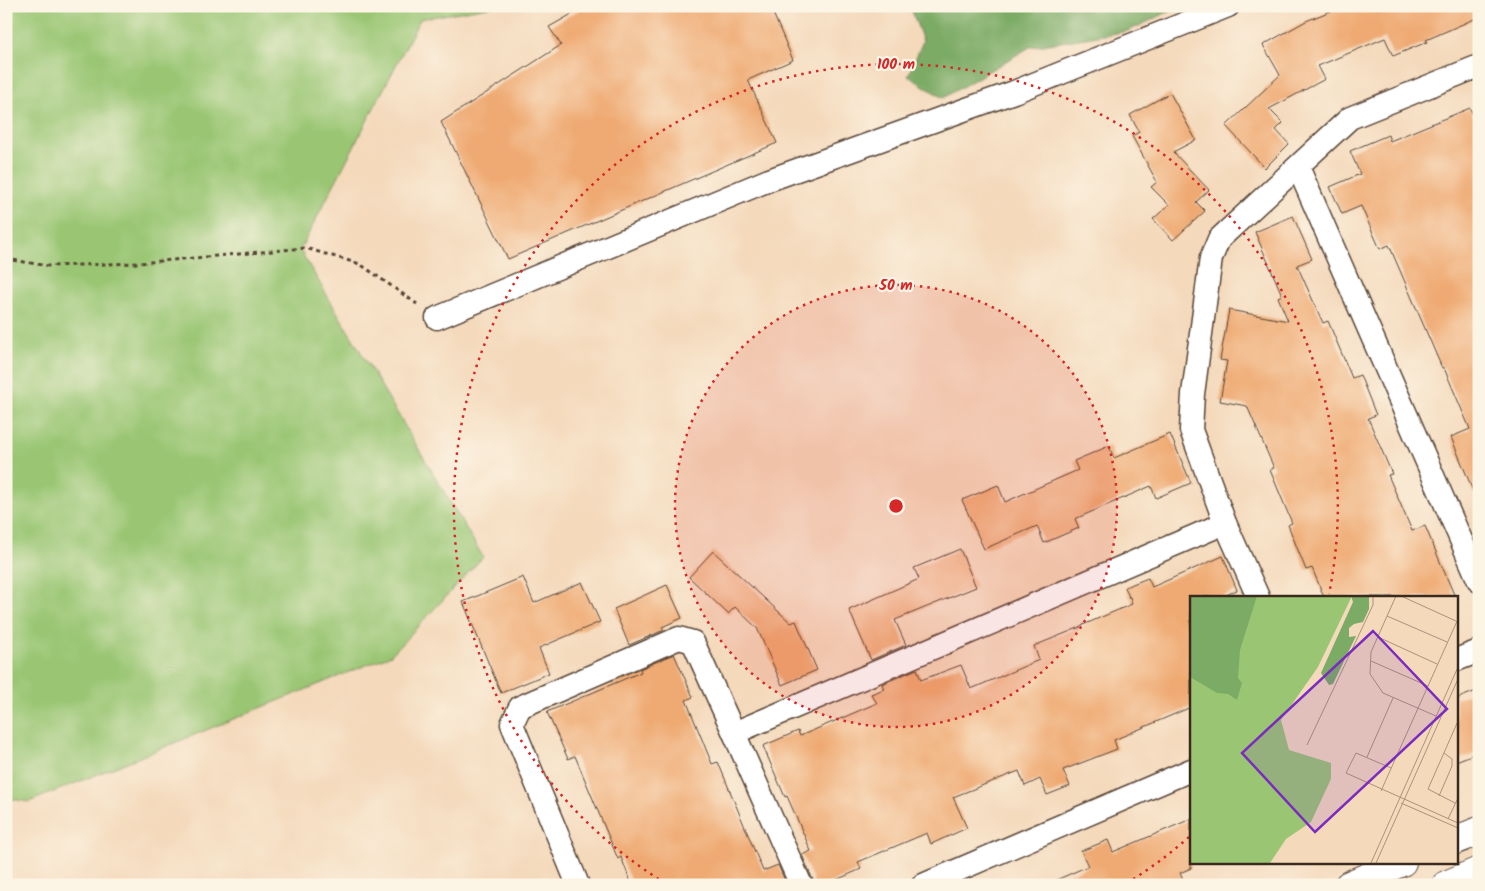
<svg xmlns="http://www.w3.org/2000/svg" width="1485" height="891" font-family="Kalam,sans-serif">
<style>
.green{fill:#9ac673;stroke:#6a7848}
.forest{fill:#7bab65;stroke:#5b6a42}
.building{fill:#efaa73}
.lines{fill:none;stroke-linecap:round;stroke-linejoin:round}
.minor-casing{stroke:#574436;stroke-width:25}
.tertiary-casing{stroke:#574436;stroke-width:30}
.path{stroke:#574436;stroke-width:3;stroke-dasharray:4 4;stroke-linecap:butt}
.minor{stroke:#fff;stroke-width:22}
.tertiary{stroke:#fff;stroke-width:28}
.ring{fill:none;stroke:#d62828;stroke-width:2.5;stroke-dasharray:2.5 5}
.inset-road{fill:none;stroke:#aa937c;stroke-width:1}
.view{fill:#7b2cbf;fill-opacity:0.15;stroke:#7b2cbf;stroke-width:2.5}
.inset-edge{fill:none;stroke:#3b2a1e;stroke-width:2.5}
.centre{fill:#d62828;stroke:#fcf5e5;stroke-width:2.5}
.ring-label{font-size:15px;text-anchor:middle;font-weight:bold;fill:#d62828;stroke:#fcf5e5;stroke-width:4.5;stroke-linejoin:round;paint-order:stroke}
</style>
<rect width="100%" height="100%" fill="#fcf5e5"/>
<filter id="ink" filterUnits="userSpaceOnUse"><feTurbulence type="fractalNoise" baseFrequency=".02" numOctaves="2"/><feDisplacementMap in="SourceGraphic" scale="10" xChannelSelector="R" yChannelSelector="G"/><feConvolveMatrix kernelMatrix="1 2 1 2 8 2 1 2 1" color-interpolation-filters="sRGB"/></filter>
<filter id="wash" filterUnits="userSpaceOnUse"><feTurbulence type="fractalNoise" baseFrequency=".0096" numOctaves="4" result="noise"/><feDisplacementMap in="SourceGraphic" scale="20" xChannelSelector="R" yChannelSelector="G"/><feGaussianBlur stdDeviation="1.12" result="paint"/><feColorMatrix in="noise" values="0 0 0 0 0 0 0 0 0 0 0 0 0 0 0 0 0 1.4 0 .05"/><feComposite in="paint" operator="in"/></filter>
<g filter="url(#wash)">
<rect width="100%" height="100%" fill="#f4d9bb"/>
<path class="green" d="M 6,6 L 494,6 L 420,19 L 300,250 L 483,557 L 391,655 L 29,802 L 6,798 Z"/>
<path class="forest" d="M 910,6 L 1181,6 L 1128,31 L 1030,47 L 943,98 L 908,76 L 923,41 Z"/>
<g id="blocks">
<g class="building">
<path d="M 586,6 L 636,6 L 638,10 L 655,6 L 770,6 L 793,60 L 748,80 L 777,143 L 508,259 L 441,122 L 561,45 L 549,27 Z"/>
<path d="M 1343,6 L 1479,6 L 1479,17 L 1426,40 L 1427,42 L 1393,56 L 1385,38 L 1318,66 L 1325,79 L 1269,109 L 1283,123 L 1276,130 L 1289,144 L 1265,168 L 1226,126 L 1280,75 L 1263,45 L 1306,21 Z"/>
<path d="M 1170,93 L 1196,140 L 1173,152 L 1209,190 L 1196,202 L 1205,211 L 1173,240 L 1153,219 L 1169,205 L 1151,187 L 1157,182 L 1132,136 L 1139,132 L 1130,115 Z"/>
<path d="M 1470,108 L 1479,128 L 1478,503 L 1451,437 L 1470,429 L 1444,368 L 1442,368 L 1389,245 L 1380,249 L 1361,206 L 1342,214 L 1330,187 L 1360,174 L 1350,151 L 1388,135 L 1390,141 Z"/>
<path d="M 1293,216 L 1312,259 L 1297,265 L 1323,323 L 1328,321 L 1352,378 L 1360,375 L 1376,415 L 1368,418 L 1392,474 L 1388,475 L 1412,531 L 1425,526 L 1455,597 L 1324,597 L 1312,568 L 1306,570 L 1288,525 L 1292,523 L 1270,470 L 1274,468 L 1247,406 L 1220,401 L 1227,361 L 1220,360 L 1229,310 L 1288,321 L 1278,297 L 1282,295 L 1255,232 Z"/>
<path d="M 1170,434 L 1191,483 L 1156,498 L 1151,486 L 1075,519 L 1079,528 L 1044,543 L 1037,526 L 984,549 L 962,500 L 998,485 L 1005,502 L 1078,470 L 1074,461 L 1109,446 L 1114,458 Z"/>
<path d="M 960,549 L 976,587 L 895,620 L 906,645 L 871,660 L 849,610 L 919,579 L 914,568 Z"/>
<path d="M 713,551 L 791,623 L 796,621 L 817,670 L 782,685 L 757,628 L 735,607 L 728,614 L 689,577 Z"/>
<path d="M 1223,556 L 1237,590 L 1222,597 L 1191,597 L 1191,707 L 1114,740 L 1117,749 L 1063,770 L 1070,786 L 1047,795 L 1040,779 L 1025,786 L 1019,771 L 953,797 L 967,828 L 931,844 L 927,833 L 858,862 L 861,869 L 825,885 L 814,885 L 813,880 L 802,855 L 811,851 L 787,796 L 785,797 L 763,746 L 798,731 L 800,736 L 877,703 L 871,694 L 884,689 L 882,684 L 917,669 L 921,680 L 961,665 L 971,689 L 1039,660 L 1034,646 L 1083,626 L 1083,625 L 1132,604 L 1130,597 L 1128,597 L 1129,597 L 1125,587 L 1148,578 L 1152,587 Z"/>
<path d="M 523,577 L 534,603 L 582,582 L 600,622 L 539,648 L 549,673 L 501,693 L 463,602 Z"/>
<path d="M 667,585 L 682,618 L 662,627 L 664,630 L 629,645 L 614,609 Z"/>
<path d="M 674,654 L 693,697 L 686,700 L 712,764 L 718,762 L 763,871 L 778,865 L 787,885 L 632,885 L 621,857 L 618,859 L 575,756 L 568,759 L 547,712 L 641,672 L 640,669 Z"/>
<path d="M 1479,690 L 1479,752 L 1456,761 L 1456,699 Z"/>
<path d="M 1191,819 L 1191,868 L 1180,873 L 1185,885 L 1045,885 L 1088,866 L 1081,851 L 1108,840 L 1113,852 Z"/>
</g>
</g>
</g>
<g filter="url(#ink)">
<use href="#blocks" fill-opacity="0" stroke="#574436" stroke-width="1"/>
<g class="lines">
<defs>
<g id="minor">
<path d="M 1298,167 L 1479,581"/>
<path d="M 437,318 L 769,180 L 1014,92 L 1228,6"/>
<path d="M 1258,597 L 1225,523 L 1191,430 L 1193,394 L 1211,258 L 1219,239 L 1350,118 L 1479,66"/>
<path d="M 1456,660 L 1479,651"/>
<path d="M 734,733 L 1225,523"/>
<path d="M 578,885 L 512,724 L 520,707 L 679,638 L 693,642 L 734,733 L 801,885"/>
<path d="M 923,885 L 1191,770"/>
</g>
<g id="tertiary">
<path d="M 1456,840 L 1479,831"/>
<path d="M 1349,885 L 1402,862"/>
<path d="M 1446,885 L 1479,871"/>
</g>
</defs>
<use href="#minor" class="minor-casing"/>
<use href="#tertiary" class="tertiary-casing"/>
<path class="path" d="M 6,259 L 49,266 L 139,263 L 305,248 L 360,264 L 417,304"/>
<use href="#minor" class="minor"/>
<use href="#tertiary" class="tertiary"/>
</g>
</g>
<circle cx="896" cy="506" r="221" fill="#d62828" fill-opacity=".12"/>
<g class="ring">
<circle cx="896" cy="506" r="221"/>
<path d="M1189 837A442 442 0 0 1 1127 883M665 883A442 442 0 1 1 1329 594"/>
</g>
<g transform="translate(1190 596)">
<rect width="268" height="268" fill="#f4d9bb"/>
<path d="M 0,0 L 162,0 L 128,71 L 91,124 L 99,154 L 141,167 L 141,183 L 121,226 L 96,243 L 80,267 L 0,267 Z" fill="#9ac673"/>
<path d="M 0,0 L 67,0 L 50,54 L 48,82 L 52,87 L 47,104 L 38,98 L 27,97 L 0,81 ZM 161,0 L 179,0 L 179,13 L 173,26 L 164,28 L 159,32 L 159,41 L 166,40 L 143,88 L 139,89 L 131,77 L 163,6 Z" fill="#7bab65"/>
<path class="inset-road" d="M 206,0 L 181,56 L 180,78 L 193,97 L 246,120M 211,0 L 266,25M 197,20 L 257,46M 188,41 L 247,68M 181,65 L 238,90M 117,149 L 183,9 L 183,0M 177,161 L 203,102M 201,172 L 166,157 L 156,177 L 268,227M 191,195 L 268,23M 249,200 L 262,170 L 262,163 L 254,157M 211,207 L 268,232M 265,207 L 238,193 L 268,125M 258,223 L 268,202M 181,267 L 268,71M 186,267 L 268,83"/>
<path class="view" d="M 183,35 L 257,113 L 125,236 L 52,157 Z"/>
<rect width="268" height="268" class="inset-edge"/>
</g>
<circle cx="896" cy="506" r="8" class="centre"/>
<g class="ring-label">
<text x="896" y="69">100 m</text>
<text x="896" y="290">50 m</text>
</g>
<rect width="1485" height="891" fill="none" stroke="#fcf5e5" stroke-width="25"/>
</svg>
